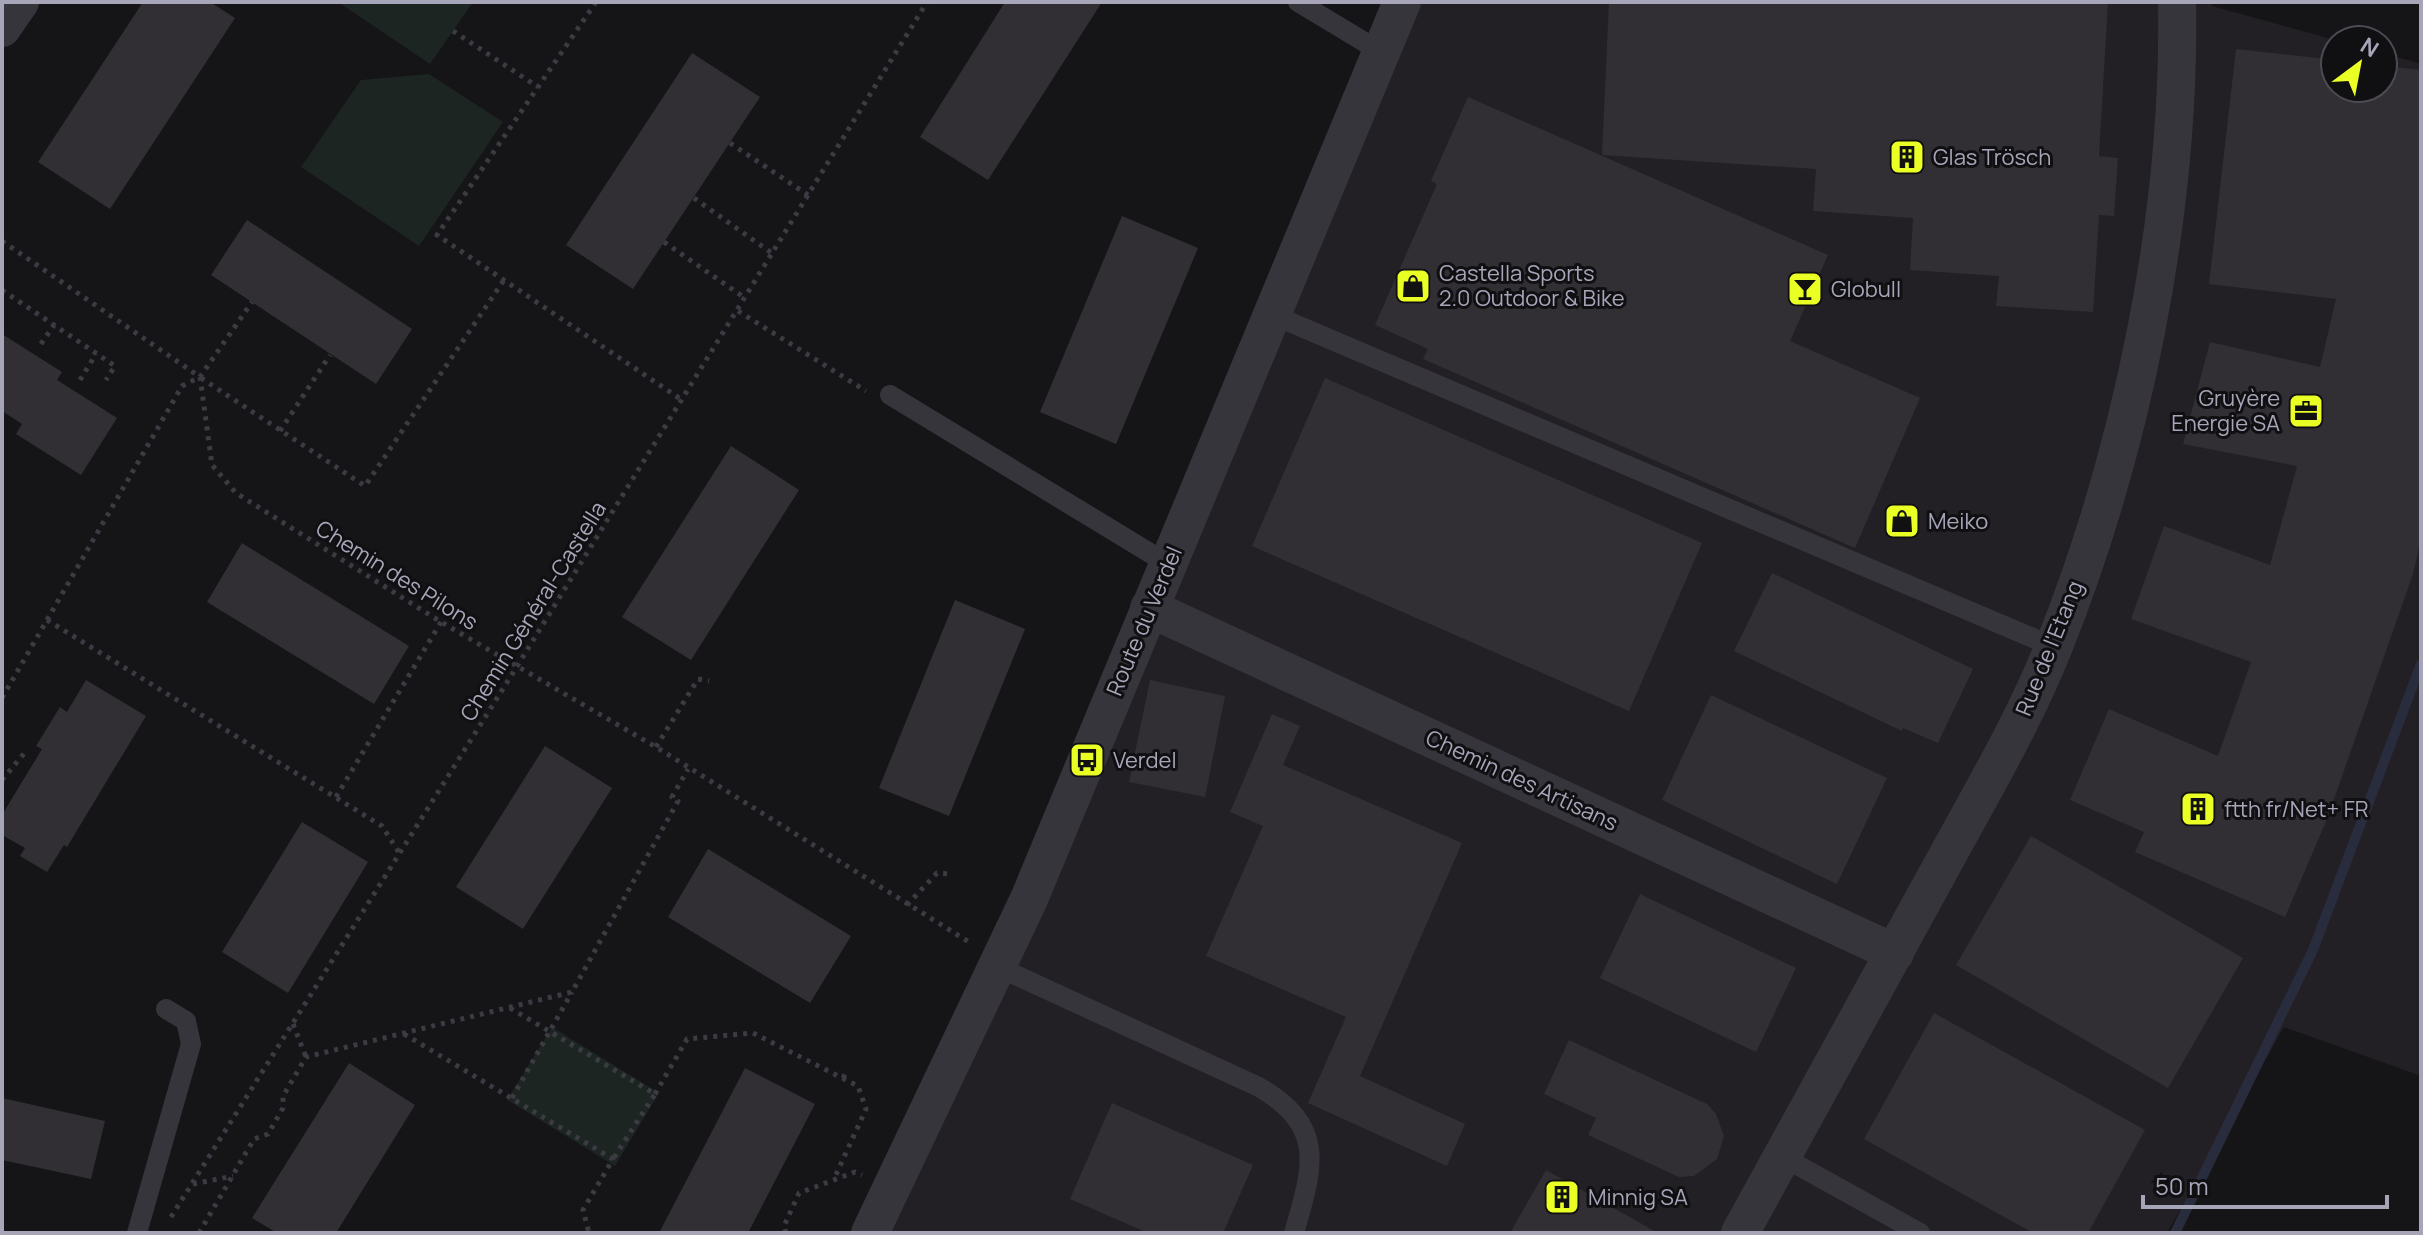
<svg xmlns="http://www.w3.org/2000/svg" width="2423" height="1235" font-family="Manrope,sans-serif">
<style>
.built{fill:#222024}
.green{fill:#1c2521}
.lines{fill:none;stroke-linecap:round;stroke-linejoin:round}
.stream{stroke:#292c3c;stroke-width:10}
.building{fill:#312f33}
.path{stroke:#3c3b43;stroke-width:5;stroke-dasharray:4 6;stroke-linecap:butt}
.service{stroke:#37353c;stroke-width:20}
.minor{stroke:#37353c;stroke-width:38}
.labels{text-anchor:middle;stroke-width:6;stroke-linejoin:round;paint-order:stroke}
.poi-label{font-size:22px;fill:#a7a5b8;stroke:#100f12;text-anchor:start}
.street-label{font-size:22px;fill:#a7a5b8;stroke:#100f12}
</style>
<rect width="100%" height="100%" fill="#151417"/>
<path class="built" d="M 1402,2 L 2212,2 L 2212,6 L 2335,40 L 2335,88 L 2383,88 L 2383,53 L 2421,64 L 2421,1076 L 2284,1027 L 2167,1233 L 870,1233 Z"/>
<g class="green">
<path d="M 338,2 L 473,2 L 430,64 Z"/>
<path d="M 429,74 L 503,122 L 419,246 L 301,167 L 361,80 Z"/>
<path d="M 552,1027 L 659,1093 L 615,1166 L 507,1100 Z"/>
</g>
<g class="lines">
<path class="stream" d="M 2175,1233 L 2313,950 L 2421,664"/>
</g>
<g class="building">
<path d="M 143,2 L 210,2 L 235,18 L 110,209 L 38,162 Z"/>
<path d="M 1005,2 L 1102,2 L 988,180 L 920,137 Z"/>
<path d="M 1609,2 L 2108,2 L 2099,156 L 2118,158 L 2114,216 L 2099,215 L 2093,312 L 1996,306 L 1999,276 L 1910,270 L 1913,218 L 1813,211 L 1816,169 L 1602,155 Z"/>
<path d="M 2236,49 L 2335,60 L 2335,88 L 2383,88 L 2383,66 L 2421,70 L 2421,540 L 2413,574 L 2327,819 L 2285,917 L 2135,852 L 2144,832 L 2070,800 L 2109,709 L 2218,756 L 2251,662 L 2131,619 L 2164,526 L 2270,565 L 2297,466 L 2183,444 L 2210,342 L 2320,367 L 2336,299 L 2209,284 Z"/>
<path d="M 692,53 L 760,97 L 633,289 L 566,245 Z"/>
<path d="M 1468,97 L 1828,255 L 1790,341 L 1920,398 L 1855,548 L 1423,359 L 1428,349 L 1375,325 L 1437,184 L 1431,181 Z"/>
<path d="M 1122,216 L 1198,248 L 1116,444 L 1040,412 Z"/>
<path d="M 247,220 L 412,329 L 376,384 L 211,275 Z"/>
<path d="M 2,334 L 62,372 L 57,380 L 117,418 L 81,475 L 16,434 L 22,424 L 2,411 Z"/>
<path d="M 1325,378 L 1702,543 L 1629,711 L 1252,546 Z"/>
<path d="M 731,446 L 799,490 L 691,660 L 622,617 Z"/>
<path d="M 242,543 L 409,646 L 374,704 L 207,602 Z"/>
<path d="M 1772,573 L 1973,669 L 1938,743 L 1903,728 L 1902,731 L 1734,651 Z"/>
<path d="M 955,600 L 1025,629 L 949,816 L 879,788 Z"/>
<path d="M 86,680 L 146,716 L 67,847 L 64,845 L 47,872 L 20,856 L 25,848 L 2,835 L 2,815 L 42,749 L 36,746 L 60,707 L 67,712 Z"/>
<path d="M 1150,680 L 1225,696 L 1205,797 L 1129,782 Z"/>
<path d="M 1711,695 L 1887,778 L 1837,884 L 1662,800 Z"/>
<path d="M 1272,714 L 1300,726 L 1283,765 L 1462,843 L 1360,1076 L 1465,1124 L 1447,1166 L 1308,1103 L 1346,1017 L 1206,956 L 1263,826 L 1230,812 Z"/>
<path d="M 545,746 L 612,788 L 523,929 L 456,887 Z"/>
<path d="M 302,822 L 368,862 L 288,993 L 222,952 Z"/>
<path d="M 2031,836 L 2243,958 L 2168,1088 L 1956,965 Z"/>
<path d="M 708,849 L 851,936 L 810,1003 L 668,917 Z"/>
<path d="M 1640,894 L 1796,968 L 1756,1052 L 1600,978 Z"/>
<path d="M 1934,1013 L 2145,1130 L 2088,1233 L 2033,1233 L 1864,1139 Z"/>
<path d="M 1569,1040 L 1707,1104 L 1716,1114 L 1724,1136 L 1717,1159 L 1694,1176 L 1679,1177 L 1588,1135 L 1596,1118 L 1544,1094 Z"/>
<path d="M 349,1063 L 415,1105 L 336,1233 L 277,1233 L 252,1218 Z"/>
<path d="M 745,1068 L 815,1104 L 748,1233 L 659,1233 Z"/>
<path d="M 2,1098 L 105,1121 L 91,1179 L 2,1160 Z"/>
<path d="M 1112,1103 L 1253,1165 L 1223,1233 L 1148,1233 L 1070,1199 Z"/>
<path d="M 1546,1170 L 1658,1233 L 1510,1233 Z"/>
</g>
<g class="lines">
<g class="path">
<path d="M 596,2 L 437,235 L 682,400"/>
<path d="M 453,31 L 538,87"/>
<path d="M 730,143 L 808,195"/>
<path d="M 694,198 L 773,254"/>
<path d="M 2,241 L 200,377 L 212,465 L 236,493 L 441,622 L 656,747 L 969,942"/>
<path d="M 664,242 L 745,298"/>
<path d="M 2,290 L 115,366 L 106,380"/>
<path d="M 738,311 L 866,391"/>
<path d="M 41,344 L 54,325"/>
<path d="M 201,378 L 365,486 L 504,280"/>
<path d="M 80,380 L 96,354"/>
<path d="M 280,431 L 330,355"/>
<path d="M 47,620 L 382,826 L 400,854"/>
<path d="M 2,698 L 182,386 L 200,377 L 252,302"/>
<path d="M 656,747 L 698,679 L 709,681"/>
<path d="M 2,780 L 27,750"/>
<path d="M 336,797 L 441,622"/>
<path d="M 907,905 L 937,873 L 949,874"/>
<path d="M 510,1008 L 655,1094 L 613,1159"/>
<path d="M 293,1024 L 306,1057"/>
<path d="M 404,1034 L 613,1159 L 583,1210 L 589,1233"/>
<path d="M 843,1078 L 847,1070"/>
<path d="M 655,1094 L 687,1039 L 753,1033 L 858,1086 L 866,1109 L 834,1179"/>
<path d="M 512,1098 L 572,992"/>
<path d="M 193,1184 L 233,1176"/>
<path d="M 171,1217 L 516,668 L 927,2"/>
<path d="M 199,1233 L 254,1139 L 268,1134 L 283,1108 L 283,1096 L 306,1057 L 572,992 L 678,801 L 672,797 L 688,769"/>
<path d="M 786,1233 L 784,1226 L 799,1193 L 855,1172 L 862,1175"/>
</g>
<g class="service">
<path d="M 1298,2 L 1381,52"/>
<path d="M 1273,315 L 2054,647"/>
<path d="M 890,395 L 1168,564"/>
<path d="M 998,967 L 1259,1087 C 1327,1127 1313,1167 1294,1233"/>
<path d="M 1783,1157 L 1920,1233"/>
<path d="M 137,1233 L 191,1044 L 186,1021 L 166,1009"/>
</g>
<g class="minor">
<path d="M 2,28 L 20,2"/>
<path d="M 1149,608 L 1895,953"/>
<path d="M 870,1233 L 1029,899 L 1402,2"/>
<path d="M 1740,1233 C 1807,1113 1873,992 1939,871 C 1979,797 2023,724 2054,646 C 2132,451 2181,213 2177,2"/>
</g>
</g>
<defs>
<symbol id="building-square" viewBox="-11 -11 22 22"><rect x="-9" y="-9" width="18" height="18" rx="4" fill="#eaff24" stroke="#100f12"/><path d="M-4-6H4V6H1V3H-1V6H-4ZM-2.5-4.3h1.7v1.8h-1.7ZM.8-4.3h1.7v1.8H.8ZM-2.5-1h1.7V.8h-1.7ZM.8-1h1.7V.8H.8Z" fill="#111"/></symbol>
<symbol id="shop-square" viewBox="-11 -11 22 22"><rect x="-9" y="-9" width="18" height="18" rx="4" fill="#eaff24" stroke="#100f12"/><path d="M-5-2.5h2.3a2.7 3.5 0 0 1 5.4 0H5L5.5 6h-11ZM-1.5-2.5h3a1.5 2.3 0 0 0-3 0Z" fill="#111"/></symbol>
<symbol id="bar-square" viewBox="-11 -11 22 22"><rect x="-9" y="-9" width="18" height="18" rx="4" fill="#eaff24" stroke="#100f12"/><path d="M-6-5H6L.8 .8V4.5H3.5V6h-7V4.5H-.8V.8Z" fill="#111"/></symbol>
<symbol id="office-square" viewBox="-11 -11 22 22"><rect x="-9" y="-9" width="18" height="18" rx="4" fill="#eaff24" stroke="#100f12"/><path d="M-6-3h4V-5.5h4V-3h4V5H-6ZM-1-4.5V-3h2v-1.5ZM-6 0V1H6V0Z" fill="#111"/></symbol>
<symbol id="bus-square" viewBox="-11 -11 22 22"><rect x="-9" y="-9" width="18" height="18" rx="4" fill="#eaff24" stroke="#100f12"/><path d="M-5-6H5V4H4V6H2V4H-2V6H-4V4H-5ZM-3.5-4V0h7V-4ZM-3.5 1.2v1.5H-2V1.2ZM2 1.2v1.5H3.5V1.2Z" fill="#111"/></symbol>
</defs>
<g fill-rule="evenodd">
<use href="#building-square" x="1887" y="137" width="40" height="40"/>
<use href="#shop-square" x="1393" y="266" width="40" height="40"/>
<use href="#bar-square" x="1785" y="269" width="40" height="40"/>
<use href="#office-square" x="2286" y="391" width="40" height="40"/>
<use href="#shop-square" x="1882" y="501" width="40" height="40"/>
<use href="#bus-square" x="1067" y="740" width="40" height="40"/>
<use href="#building-square" x="2178" y="789" width="40" height="40"/>
<use href="#building-square" x="1542" y="1177" width="40" height="40"/>
</g>
<g class="labels">
<g class="poi-label">
<text x="1933" y="165">Glas Trösch</text>
<text x="1439" y="281">Castella Sports<tspan x="1439" dy="25">2.0 Outdoor &amp; Bike</tspan></text>
<text x="1831" y="297">Globull</text>
<text x="2280" y="406" text-anchor="end">Gruyère<tspan x="2280" dy="25">Energie SA</tspan></text>
<text x="1928" y="529">Meiko</text>
<text x="1113" y="768">Verdel</text>
<text x="2224" y="817">ftth fr/Net+ FR</text>
<text x="1588" y="1205">Minnig SA</text>
</g>
<g class="street-label">
<text transform="translate(397 575) rotate(32)" y="8">Chemin des Pilons</text>
<text transform="translate(533 611) rotate(-58)" y="8">Chemin Général-Castella</text>
<text transform="translate(1144 621) rotate(-67)" y="8">Route du Verdel</text>
<text transform="translate(2049 648) rotate(-68)" y="8">Rue de l'Etang</text>
<text transform="translate(1522 780) rotate(25)" y="8">Chemin des Artisans</text>
</g>
</g>
<rect width="2423" height="1235" fill="none" stroke="#a7a5b8" stroke-width="8"/>
<g transform="translate(2359 64) rotate(32)"><circle r="38" fill="#100f12" stroke="#4c4b54" stroke-width="2"/>
<path d="M0-6L14 30L0 20L-14 30Z" fill="#eaff24"/>
<text y="-12" font-size="22" font-weight="bold" text-anchor="middle" fill="#a7a5b8">N</text>
</g>
<path d="M2143 1195v12h244v-12" fill="none" stroke="#a7a5b8" stroke-width="4"/>
<text x="2155" y="1195" font-size="24" fill="#a7a5b8" stroke="#100f12" stroke-width="6" paint-order="stroke">50 m</text>
</svg>
